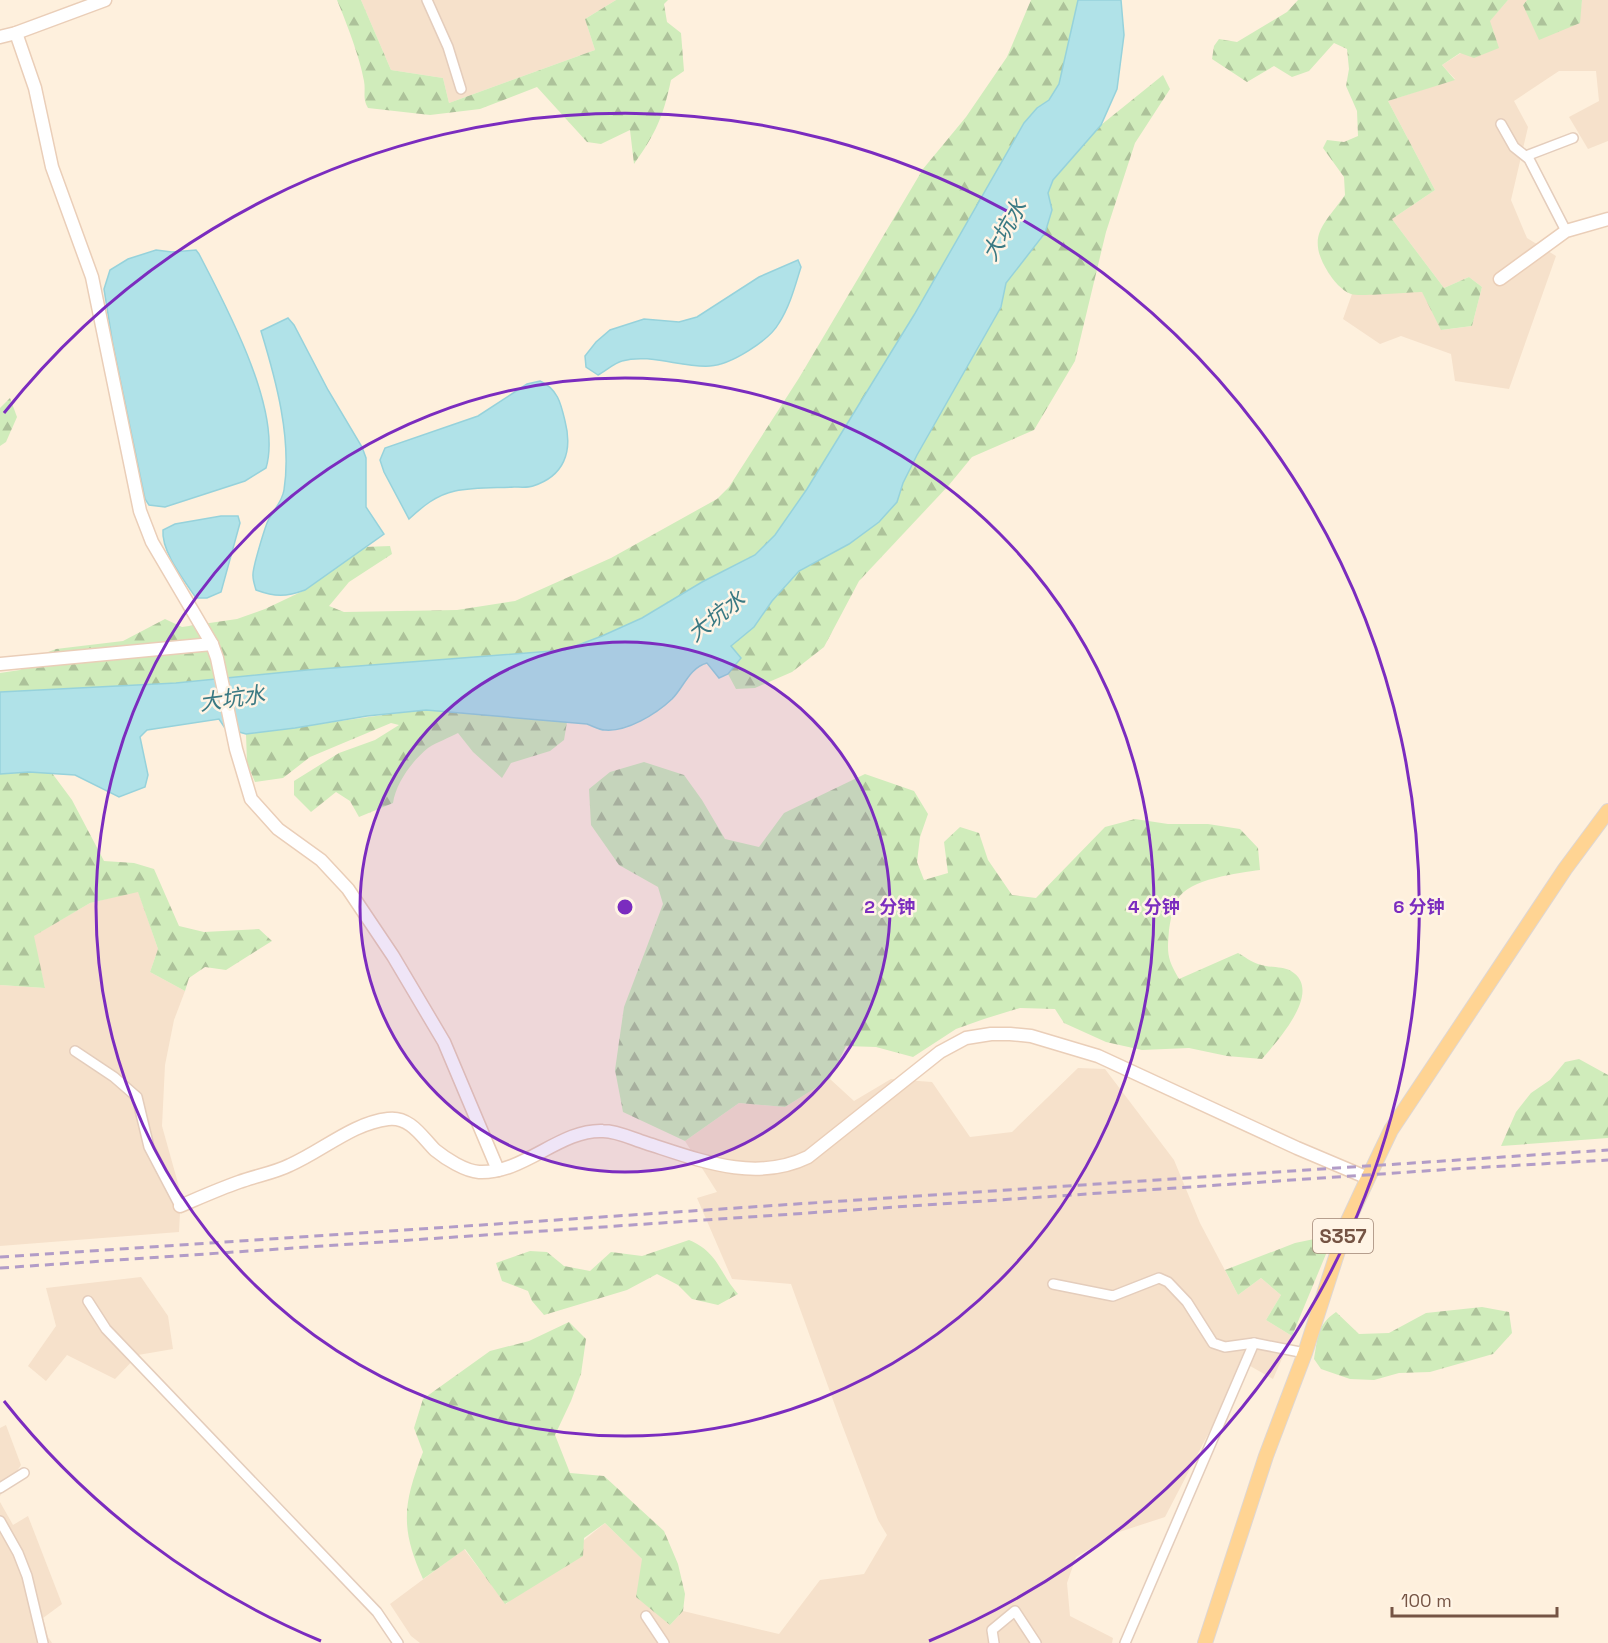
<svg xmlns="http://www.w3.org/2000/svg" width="1608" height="1643" font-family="'Space Grotesk','Noto Sans SC',sans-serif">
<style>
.residential{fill:#f6e1cb}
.forest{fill:url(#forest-firs)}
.water{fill:#b0e2e8;stroke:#96d2db;stroke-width:1.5}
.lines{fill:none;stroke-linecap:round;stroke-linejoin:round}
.street-casing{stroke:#e4cdbc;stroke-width:12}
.secondary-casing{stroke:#eaceb8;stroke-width:15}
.primary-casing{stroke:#ded6d2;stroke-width:16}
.street{stroke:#fff;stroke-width:9}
.secondary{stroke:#fff;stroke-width:12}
.primary{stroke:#ffd493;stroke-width:14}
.rail{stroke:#b29cc7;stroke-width:3;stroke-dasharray:9 6;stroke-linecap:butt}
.ring{fill:none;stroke:#7b2cbf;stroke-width:3}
.labels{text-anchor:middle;stroke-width:5;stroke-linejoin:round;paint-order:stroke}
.shield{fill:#fff4e5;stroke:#9e8474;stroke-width:1.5}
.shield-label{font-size:20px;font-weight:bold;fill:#755444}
.water-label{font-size:22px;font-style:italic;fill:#3a7983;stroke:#fff4e5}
.centre{fill:#7b2cbf;stroke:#fff4e5;stroke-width:3}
.ring-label{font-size:18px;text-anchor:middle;font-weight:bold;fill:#7b2cbf;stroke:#fff4e5;stroke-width:5;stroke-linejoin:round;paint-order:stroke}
</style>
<defs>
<pattern id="forest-firs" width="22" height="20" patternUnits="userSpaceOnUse" patternTransform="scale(1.5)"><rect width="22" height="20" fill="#d0ecbb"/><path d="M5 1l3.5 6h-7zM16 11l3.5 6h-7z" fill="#adc29a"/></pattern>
</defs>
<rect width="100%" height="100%" fill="#fef0dd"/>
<g class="residential">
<path d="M 361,0 L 616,0 L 585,19 L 595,50 L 449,103 L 443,78 L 391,70 Z"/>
<path d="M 1508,0 L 1527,0 L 1523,5 L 1579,23 L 1582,0 L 1608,0 L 1608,141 L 1588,149 L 1569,117 L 1599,101 L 1596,71 L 1559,71 L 1514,101 L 1528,127 L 1511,200 L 1527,238 L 1556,256 L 1509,389 L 1455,381 L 1451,354 L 1401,336 L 1380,344 L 1343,319 L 1352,294 L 1422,291 L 1442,330 L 1472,326 L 1482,287 L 1469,277 L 1444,288 L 1392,219 L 1435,190 L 1388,101 L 1455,79 L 1442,65 L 1461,53 Z"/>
<path d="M 138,891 L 158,949 L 150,972 L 185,991 L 174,1020 L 165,1065 L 162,1126 L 181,1194 L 179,1232 L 0,1246 L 0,985 L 45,988 L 33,936 L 90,903 Z"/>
<path d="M 1078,1068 L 1105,1069 L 1174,1160 L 1200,1223 L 1238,1295 L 1261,1278 L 1281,1295 L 1266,1320 L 1292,1336 L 1273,1379 L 1245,1363 L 1165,1517 L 1116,1533 L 1076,1557 L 1067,1583 L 1070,1616 L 1113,1638 L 1112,1643 L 420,1643 L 411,1636 L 390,1604 L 464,1549 L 506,1604 L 605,1523 L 642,1559 L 670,1625 L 683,1611 L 779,1634 L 820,1580 L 864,1574 L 887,1535 L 878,1520 L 841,1422 L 791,1284 L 732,1279 L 697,1198 L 717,1192 L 685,1141 L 739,1103 L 785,1107 L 830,1079 L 854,1101 L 891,1079 L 932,1082 L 970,1137 L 1012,1132 Z"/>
<path d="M 141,1277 L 168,1316 L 173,1349 L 138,1355 L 115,1379 L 67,1355 L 46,1381 L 28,1366 L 56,1326 L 46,1288 Z"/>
<path d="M 6,1425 L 21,1465 L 0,1496 L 0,1428 Z"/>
<path d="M 0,1502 L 13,1525 L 28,1516 L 62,1604 L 43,1618 L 48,1637 L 52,1643 L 0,1643 Z"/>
</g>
<g class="forest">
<path d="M 337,0 L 361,0 L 391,70 L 443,78 L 449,103 L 595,50 L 585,19 L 616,0 L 668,0 L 664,4 L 667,22 L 681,33 L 684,71 L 671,80 C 663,117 656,133 634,164 L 630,130 L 601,144 L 587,142 L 537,87 L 480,109 L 430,115 L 368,108 C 362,98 366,92 364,81 C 360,57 346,22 337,0 Z"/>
<path d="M 1031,0 L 1078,0 L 1059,84 L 1049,100 L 1037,108 L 1024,123 L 914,315 L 807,489 L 775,535 L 755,555 L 702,582 L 642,618 L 602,636 L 565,650 L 176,683 L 0,692 L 0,673 L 20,670 L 43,654 L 56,649 L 123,641 L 165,619 L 182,627 L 237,619 L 265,609 L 305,590 L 364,547 L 390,546 L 392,554 L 349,582 L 329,606 L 344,612 L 457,610 L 515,601 L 611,558 L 717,499 L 729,487 L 799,378 L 923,169 L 966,117 L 1007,57 Z"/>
<path d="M 1298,0 L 1508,0 L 1490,21 L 1499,48 L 1474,58 L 1460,53 L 1442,65 L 1455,80 L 1388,101 L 1435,190 L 1392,219 L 1444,288 L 1469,277 L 1482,287 L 1472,326 L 1441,330 L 1422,292 C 1410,292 1359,297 1351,294 C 1342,291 1333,280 1328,272 C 1305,235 1325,224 1345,195 L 1344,177 L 1323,148 L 1327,140 L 1344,142 L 1358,136 L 1357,111 L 1346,86 L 1349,69 L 1347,49 L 1334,43 L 1309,71 L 1292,77 L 1274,66 L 1247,82 L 1212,59 L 1214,46 L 1219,39 L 1237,42 L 1287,12 Z"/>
<path d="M 1527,0 L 1582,0 L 1580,23 L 1539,40 L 1523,5 Z"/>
<path d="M 1163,75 L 1170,89 L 1135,143 L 1106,232 L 1075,361 L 1034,430 L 972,457 L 949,485 L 859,581 L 824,647 L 792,672 L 755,688 L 736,689 L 728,674 L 741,658 L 731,646 L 754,627 L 772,601 L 799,571 L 849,544 L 897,502 L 903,483 L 917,455 L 1001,307 L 1006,283 L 1052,210 L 1048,193 L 1053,180 L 1101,125 Z"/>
<path d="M 10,398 L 17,417 L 6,442 L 0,446 L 0,408 Z"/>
<path d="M 426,710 L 567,722 L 564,740 L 550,751 L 511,763 L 502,778 L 473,752 L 458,733 C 449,738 437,742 428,748 C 412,761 396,783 393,803 L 359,817 L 350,801 L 336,792 L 311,812 L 294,795 L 294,781 L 339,753 L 375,740 L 399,725 L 391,723 L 310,757 L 283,778 L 255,782 L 247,763 L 246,734 C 307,727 366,716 426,710 Z"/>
<path d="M 644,762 L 684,775 L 702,800 L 725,839 L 759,847 L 784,813 L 865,774 L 914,791 L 928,814 L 920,837 L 917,862 L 924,880 L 948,873 L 944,842 L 960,827 L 979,833 L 988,860 L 1012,895 L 1036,898 L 1105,827 L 1135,819 L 1168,824 L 1208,824 L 1240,829 L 1258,848 L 1260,870 C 1239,873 1188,879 1178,899 C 1173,908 1170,921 1169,930 C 1167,954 1167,958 1179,979 L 1238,953 C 1244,956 1251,962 1258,964 C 1268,968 1282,966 1291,971 C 1324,991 1277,1041 1262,1059 L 1227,1056 L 1189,1048 L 1142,1050 L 1106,1042 L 1064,1023 L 1055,1009 L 1020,1008 L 984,1019 L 956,1029 L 913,1057 L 876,1047 L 846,1046 L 830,1079 L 785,1107 L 739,1103 L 685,1141 L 623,1112 L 615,1070 L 624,1007 L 663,904 L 658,887 L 619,865 L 591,825 L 589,789 L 610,772 Z"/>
<path d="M 29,772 L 52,773 L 72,800 L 104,861 L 134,863 L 154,869 L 179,926 L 204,932 L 259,929 L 272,941 L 226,970 L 205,967 L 189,978 L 185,991 L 150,972 L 158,949 L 138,892 L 90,903 L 34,936 L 45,988 L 0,985 L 0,774 Z"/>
<path d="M 1579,1059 L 1608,1075 L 1608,1138 L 1501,1146 L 1516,1112 L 1531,1093 L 1550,1080 L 1565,1062 Z"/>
<path d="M 1319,1238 L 1326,1254 L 1292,1336 L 1266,1320 L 1281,1295 L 1261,1278 L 1238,1295 L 1225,1270 L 1295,1243 Z"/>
<path d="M 689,1240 C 719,1253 718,1271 738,1294 L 718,1305 L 692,1299 L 678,1285 L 657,1274 L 627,1290 L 544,1315 L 532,1301 L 528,1291 L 502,1281 L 496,1263 L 530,1251 L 547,1252 L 564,1266 L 590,1271 L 611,1252 L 642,1256 Z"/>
<path d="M 1482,1307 L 1509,1312 L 1512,1333 L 1493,1354 L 1430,1372 L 1399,1373 L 1374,1380 L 1350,1379 L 1321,1369 L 1314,1359 C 1318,1337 1317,1325 1336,1312 L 1359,1334 L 1389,1333 L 1426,1313 Z"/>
<path d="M 569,1322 L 586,1339 L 581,1374 L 571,1401 L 555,1435 L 570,1473 L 604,1476 L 664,1531 L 678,1564 L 685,1594 L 683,1611 L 670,1625 L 636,1597 L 642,1559 L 605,1523 L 584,1538 L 583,1556 L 505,1604 L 465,1549 L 423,1579 C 400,1528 403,1504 423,1452 L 414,1428 L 423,1399 L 490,1351 L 529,1341 Z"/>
</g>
<g class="water">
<path d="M 1078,0 L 1121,0 L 1124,35 L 1117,89 L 1101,125 L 1053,180 L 1048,193 L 1052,210 L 1045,233 L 1006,283 L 1001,307 L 917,455 L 903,483 L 897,502 L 879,522 L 849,544 L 799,571 L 772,601 L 754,627 L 731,646 L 741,658 L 728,674 L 719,678 L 707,663 C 689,668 684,687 672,699 C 656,714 627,732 605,730 C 599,730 593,726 587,724 L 426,710 L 367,716 L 295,728 L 246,734 L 225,728 L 219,719 L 147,730 L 140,737 L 148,775 L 145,787 L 119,797 L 75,775 L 29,772 L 0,774 L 0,692 L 176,683 L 307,670 L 565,650 L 602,636 L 642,618 L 702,582 L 755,555 L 775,535 L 807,489 L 914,315 L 1024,123 L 1037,108 L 1049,100 L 1059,84 Z"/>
<path d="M 156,250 L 172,252 L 196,250 L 199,254 C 226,306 283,411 266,468 L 245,481 L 165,507 L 149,505 L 145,499 L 113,345 L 104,289 L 110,270 L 128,259 Z"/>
<path d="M 798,260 L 801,267 C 795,286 790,306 779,323 C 769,341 730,365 710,366 C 682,368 650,353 622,361 C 614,363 606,371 598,375 L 586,367 L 585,356 L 596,342 L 610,330 L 644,319 L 679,322 L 697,317 L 759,277 Z"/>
<path d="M 288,318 L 294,325 L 328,390 L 362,447 L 366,458 L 366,507 L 384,534 L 305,590 C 286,597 275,597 256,590 C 255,586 253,581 253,576 C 252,569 264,531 267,523 C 272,511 282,503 284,490 C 292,439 276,380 261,331 Z"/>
<path d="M 540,381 C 558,389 561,404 565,421 C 573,452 564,476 533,486 C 527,488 520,487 514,487 C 495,488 474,487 455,491 C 436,495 422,507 409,519 L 384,472 L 380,460 L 385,448 L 478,416 L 527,384 Z"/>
<path d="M 221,516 L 238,516 L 240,523 L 221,592 L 207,598 L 196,598 C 184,580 161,551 163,530 L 175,524 Z"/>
</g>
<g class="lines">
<defs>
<g id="street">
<path d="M 427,0 L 448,47 L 461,89"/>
<path d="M 1501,124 L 1514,147 L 1529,159 L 1566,231"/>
<path d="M 1526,156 L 1573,138"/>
<path d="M 75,1051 L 114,1077 L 137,1097 L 149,1147 L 180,1206"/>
<path d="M 1053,1284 L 1113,1296 L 1159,1278 L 1168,1282 L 1187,1302 L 1213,1343 L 1225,1347 L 1254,1343 L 1305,1353"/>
<path d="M 88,1301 L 106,1329 L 377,1612 L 398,1643"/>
<path d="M 0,1488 L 24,1473"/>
<path d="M 0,1521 L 18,1553 L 27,1576 L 43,1643"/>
<path d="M 646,1616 L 664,1643"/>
<path d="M 994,1643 L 992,1630 L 1015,1611 L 1036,1643"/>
<path d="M 1125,1643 L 1254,1343"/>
</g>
<g id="secondary">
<path d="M 16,33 L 35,88 L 52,167 L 92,277 L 140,511 L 152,542 L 212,644 L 217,658 L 236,749 L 251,799 L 278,829 L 321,860 L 348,889 L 393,956 L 444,1042 L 498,1170"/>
<path d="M 0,37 L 16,33 L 105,0"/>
<path d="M 1500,279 L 1566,231 L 1608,219"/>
<path d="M 0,664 L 212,644"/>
<path d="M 180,1206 C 199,1198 219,1189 239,1182 C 255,1176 274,1173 290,1165 C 322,1151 353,1123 388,1119 C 410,1116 422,1137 435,1150 C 446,1159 465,1171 479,1172 C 524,1174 560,1129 603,1131 C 617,1131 633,1139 646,1143 C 699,1160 755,1183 808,1157 L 940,1052 L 966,1038 L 991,1034 L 1010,1034 L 1031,1036 L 1098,1056 L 1297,1148 L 1368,1178"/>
</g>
<path id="primary" d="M 1205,1643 L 1266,1456 L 1305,1353 L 1347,1223 L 1368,1178 L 1391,1130 L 1565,869 L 1608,811"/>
</defs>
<use href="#street" class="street-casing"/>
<use href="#secondary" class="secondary-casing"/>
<use href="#primary" class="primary-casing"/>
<use href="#street" class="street"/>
<use href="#secondary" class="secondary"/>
<use href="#primary" class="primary"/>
<g class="rail">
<path d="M 0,1257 L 1608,1150"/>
<path d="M 0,1268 L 1454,1169 L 1608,1160"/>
</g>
</g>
<circle cx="625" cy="907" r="265" fill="#7b2cbf" fill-opacity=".12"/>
<g class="ring">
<circle cx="625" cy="907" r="265"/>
<circle cx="625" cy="907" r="529"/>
<path d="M321 1641A794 794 0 0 1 4 1401M4 413A794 794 0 1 1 929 1641"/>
</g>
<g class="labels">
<rect class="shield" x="1313" y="1219" width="60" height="34" rx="4.5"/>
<g class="shield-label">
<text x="1343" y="1243">S357</text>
</g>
<g class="water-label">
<text transform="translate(1004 230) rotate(-60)" y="8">大坑水</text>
<text transform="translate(716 616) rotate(-38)" y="8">大坑水</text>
<text transform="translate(232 698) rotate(-8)" y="8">大坑水</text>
</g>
</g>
<circle cx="625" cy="907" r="9" class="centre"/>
<g class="ring-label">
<text x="890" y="913">2 分钟</text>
<text x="1154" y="913">4 分钟</text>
<text x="1419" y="913">6 分钟</text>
</g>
<path d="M1392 1607v9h165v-9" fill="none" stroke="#755444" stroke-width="3"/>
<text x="1401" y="1607" font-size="18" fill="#755444" stroke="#fff4e5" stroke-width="4.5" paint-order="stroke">100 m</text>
</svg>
